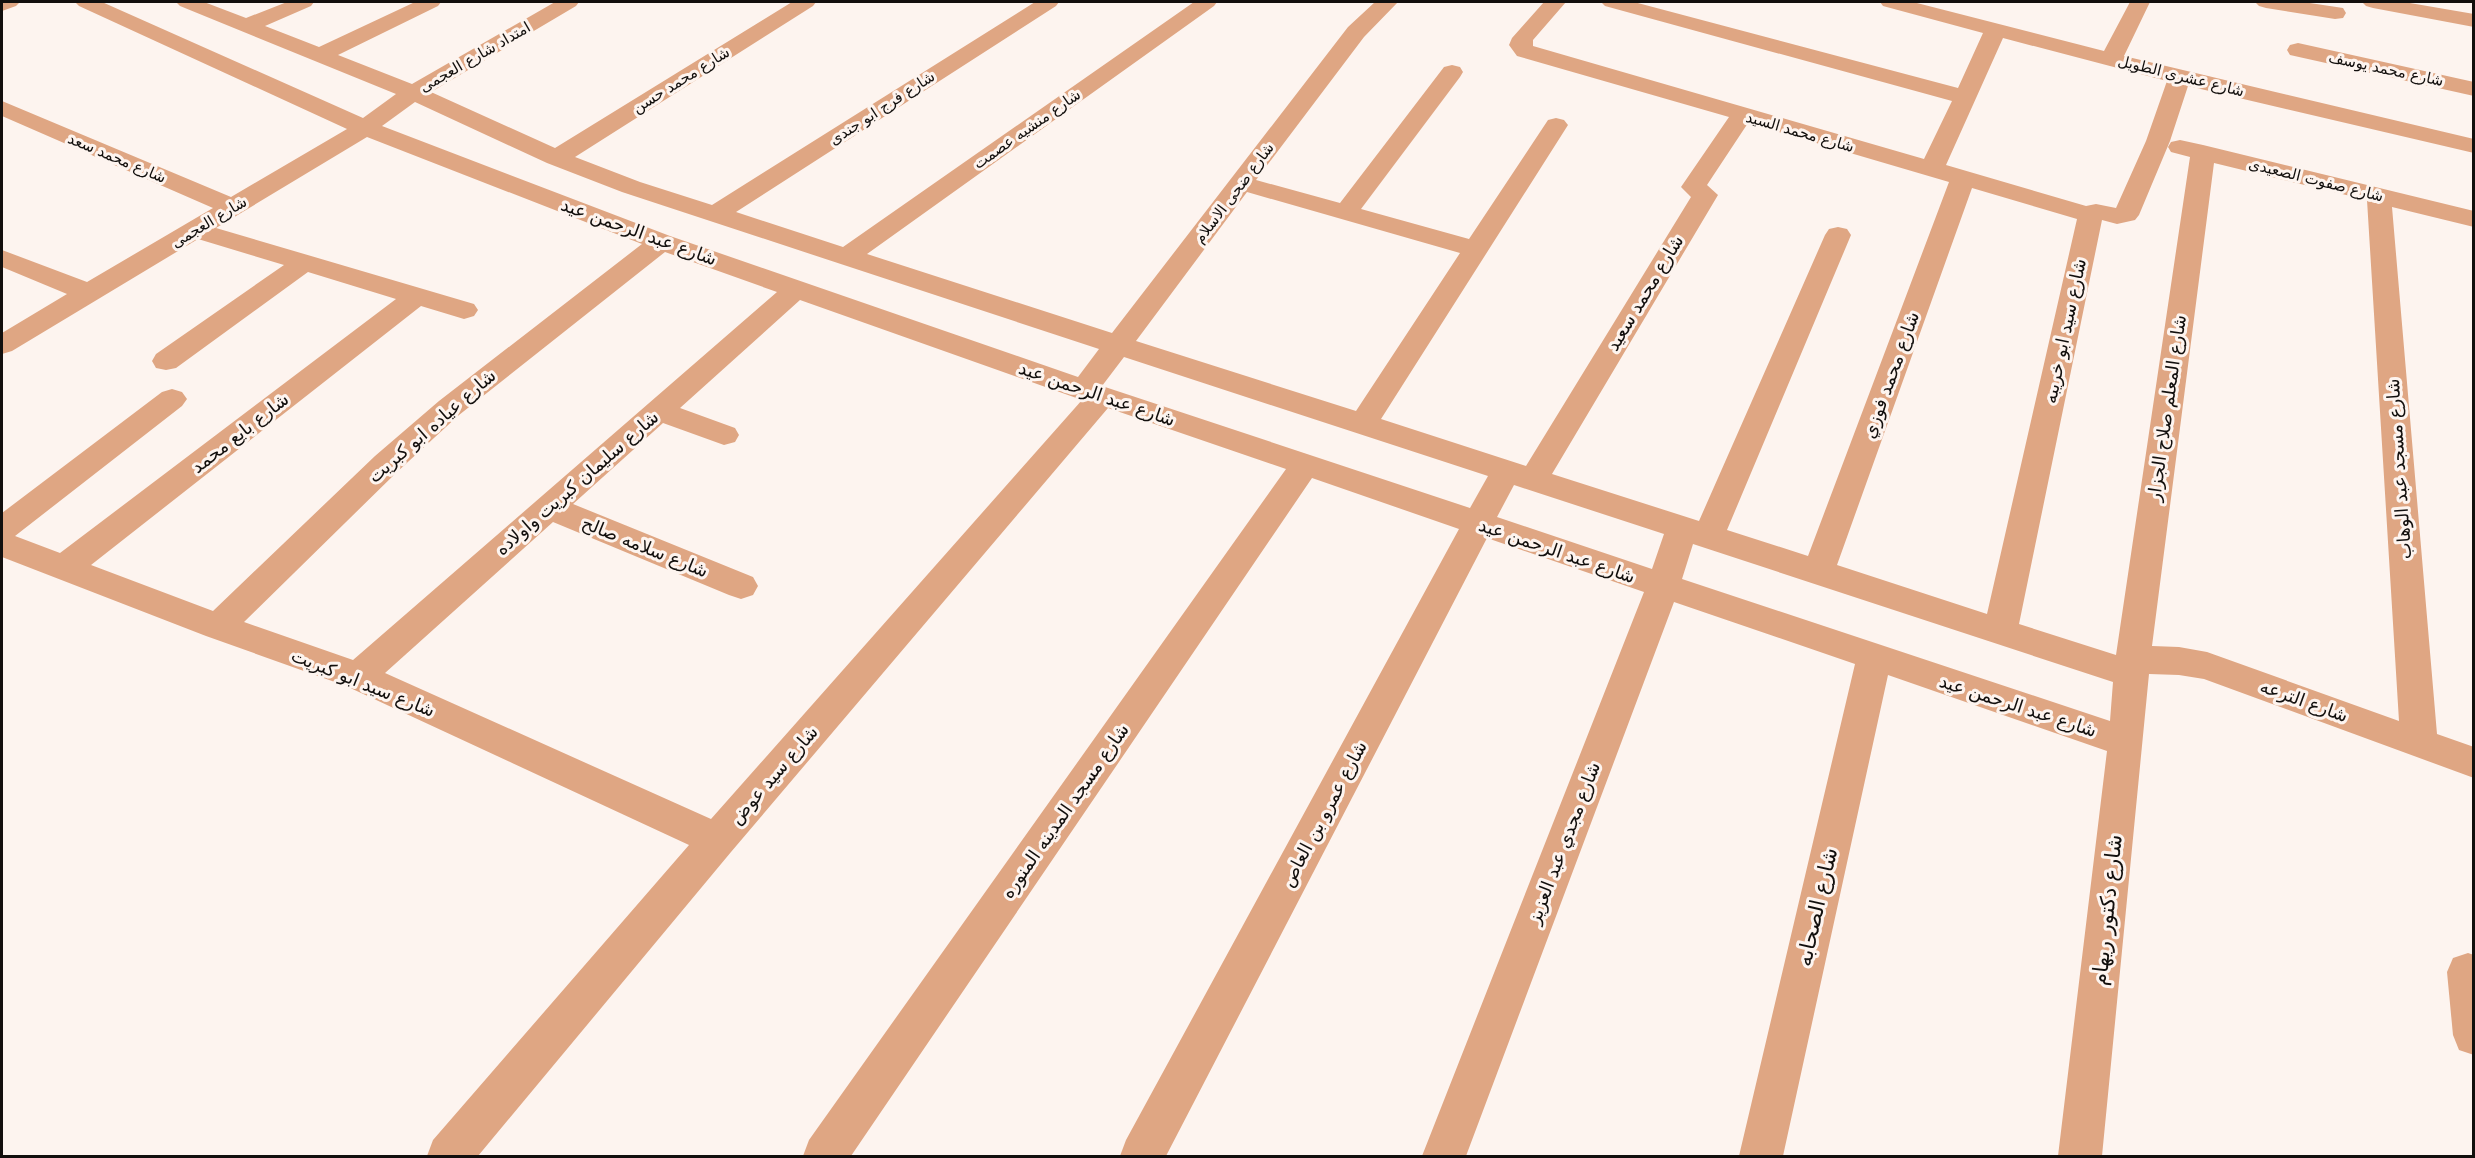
<svg xmlns="http://www.w3.org/2000/svg" width="2475" height="1158" font-family="'DejaVu Sans','Noto Sans Arabic',sans-serif">
<style>
.lines{fill:none;stroke-linecap:round;stroke-linejoin:round}
.minor{fill:#dfa683;fill-rule:evenodd}
.labels{text-anchor:middle;stroke-width:6;stroke-linejoin:round;paint-order:stroke}
.far-street-label{font-size:15px;fill:#120f0d;stroke:#fdf4ef}
.street-label{font-size:18px;fill:#120f0d;stroke:#fdf4ef}
.near-street-label{font-size:21px;fill:#120f0d;stroke:#fdf4ef}
</style>
<rect width="100%" height="100%" fill="#fdf4ef"/>
<g class="lines">
<g class="minor">
<path d="M 2,2 L 20,2 L 16,6 L 2,11 Z"/>
<path d="M 75,2 L 102,2 L 363,118 L 396,94 L 180,6 L 176,2 L 204,2 L 246,18 L 287,2 L 314,2 L 311,6 L 265,26 L 319,47 L 415,2 L 441,2 L 438,6 L 338,55 L 412,84 L 555,2 L 579,2 L 576,6 L 431,92 L 555,148 L 792,2 L 816,2 L 813,6 L 575,157 L 640,182 L 712,205 L 1035,2 L 1059,2 L 1056,6 L 736,212 L 843,247 L 1194,2 L 1217,2 L 1214,6 L 867,254 L 1112,333 L 1348,27 L 1375,2 L 1398,2 L 1364,37 L 1256,180 L 1340,203 L 1444,67 L 1452,65 L 1460,67 L 1463,72 L 1460,77 L 1361,209 L 1469,239 L 1548,120 L 1556,118 L 1564,120 L 1568,125 L 1381,419 L 1526,466 L 1691,197 L 1681,187 L 1729,117 L 1517,56 L 1509,45 L 1512,38 L 1544,2 L 1566,2 L 1533,40 L 1533,46 L 1924,159 L 1952,101 L 1605,6 L 1601,2 L 1634,2 L 1958,88 L 1983,33 L 1883,6 L 1880,2 L 1913,2 L 2104,51 L 2130,2 L 2150,2 L 2124,56 L 2474,139 L 2474,153 L 2188,86 L 2170,141 L 2139,215 L 2135,220 L 2117,224 L 2102,220 L 2019,624 L 2116,655 L 2190,157 L 2171,152 L 2168,147 L 2171,142 L 2180,140 L 2203,145 L 2474,211 L 2474,227 L 2392,207 L 2437,734 L 2474,747 L 2474,778 L 2204,679 L 2179,675 L 2149,674 L 2102,1156 L 2058,1156 L 2107,751 L 1888,675 L 1783,1156 L 1739,1156 L 1855,664 L 1674,602 L 1466,1156 L 1422,1156 L 1644,592 L 1487,538 L 1166,1156 L 1120,1156 L 1126,1140 L 1459,529 L 1312,478 L 851,1156 L 803,1156 L 809,1140 L 1286,469 L 1108,408 L 731,852 L 478,1156 L 427,1156 L 433,1140 L 689,845 L 346,686 L 206,636 L 2,557 L 2,513 L 162,392 L 172,389 L 182,392 L 187,399 L 182,406 L 15,536 L 60,553 L 396,299 L 308,272 L 176,368 L 166,370 L 156,368 L 152,361 L 156,354 L 284,265 L 198,239 L 12,351 L 2,354 L 2,333 L 67,294 L 2,267 L 2,250 L 87,282 L 213,208 L 2,116 L 2,101 L 231,197 L 347,129 L 79,6 ZM 2003,38 L 2167,81 L 2146,141 L 2116,208 L 2096,204 L 2086,206 L 1946,165 ZM 415,102 L 547,163 L 622,192 L 1099,349 L 1078,377 L 670,236 L 382,126 ZM 1748,123 L 1949,182 L 1808,556 L 1727,530 L 1851,235 L 1847,229 L 1838,227 L 1829,229 L 1825,235 L 1699,521 L 1552,474 L 1718,195 L 1707,185 ZM 367,137 L 642,244 L 439,401 L 375,456 L 213,611 L 91,565 L 421,306 L 464,319 L 474,316 L 478,310 L 474,304 L 216,228 ZM 2214,163 L 2367,200 L 2399,721 L 2207,652 L 2179,647 L 2152,646 ZM 1972,188 L 2077,219 L 1987,614 L 1837,565 ZM 1247,192 L 1460,253 L 1356,411 L 1136,341 ZM 665,252 L 777,292 L 353,660 L 244,622 L 397,472 L 459,415 ZM 800,300 L 1082,400 L 711,819 L 385,673 L 553,522 L 729,595 L 741,599 L 753,595 L 758,586 L 753,577 L 573,504 L 663,423 L 724,445 L 735,442 L 739,435 L 735,428 L 680,408 ZM 1124,357 L 1488,476 L 1470,508 L 1102,386 ZM 1514,485 L 1664,534 L 1652,569 L 1497,517 ZM 1693,544 L 2113,682 L 2110,721 L 1682,579 Z"/>
<path d="M 2255,2 L 2303,2 L 2343,8 L 2346,13 L 2343,18 L 2335,19 L 2266,8 L 2259,6 Z"/>
<path d="M 2362,2 L 2404,2 L 2474,14 L 2474,27 L 2373,8 L 2366,6 Z"/>
<path d="M 2298,43 L 2474,82 L 2474,96 L 2290,55 L 2287,50 L 2290,45 Z"/>
<path d="M 2468,953 L 2474,955 L 2474,1055 L 2459,1050 L 2453,1035 L 2447,972 L 2453,958 Z"/>
</g>
</g>
<g class="labels">
<g class="far-street-label">
<text transform="translate(475 57) rotate(-30)" y="5">امتداد شارع العجمى</text>
<text transform="translate(2386 69) rotate(12)" y="5">شارع محمد يوسف</text>
<text transform="translate(2181 76) rotate(14)" y="5">شارع عشرى الطويل</text>
<text transform="translate(681 80) rotate(-32)" y="5">شارع محمد حسن</text>
<text transform="translate(882 108) rotate(-33)" y="5">شارع فرج ابو جندى</text>
<text transform="translate(1027 129) rotate(-35)" y="5">شارع منشيه عصمت</text>
<text transform="translate(1800 132) rotate(16)" y="5">شارع محمد السيد</text>
<text transform="translate(117 158) rotate(23)" y="5">شارع محمد سعد</text>
<text transform="translate(2316 180) rotate(14)" y="5">شارع صفوت الصعيدى</text>
<text transform="translate(1234 193) rotate(-53)" y="5">شارع ضحى الاسلام</text>
<text transform="translate(209 222) rotate(-31)" y="5">شارع العجمى</text>
</g>
<g class="street-label">
<text transform="translate(639 232) rotate(20)" y="6">شارع عبد الرحمن عيد</text>
<text transform="translate(1645 293) rotate(-59)" y="6">شارع محمد سعيد</text>
<text transform="translate(2065 331) rotate(-78)" y="6">شارع سيد ابو خريبه</text>
<text transform="translate(1891 375) rotate(-70)" y="6">شارع محمد فوزي</text>
<text transform="translate(1097 394) rotate(19)" y="6">شارع عبد الرحمن عيد</text>
<text transform="translate(2167 408) rotate(-82)" y="6">شارع المعلم صلاح الجزار</text>
<text transform="translate(432 426) rotate(-41)" y="6">شارع عياده ابو كبريت</text>
<text transform="translate(240 433) rotate(-38)" y="6">شارع بايع محمد</text>
<text transform="translate(2399 469) rotate(-94)" y="6">شارع مسجد عبد الوهاب</text>
<text transform="translate(577 483) rotate(-41)" y="6">شارع سليمان كبريت واولاده</text>
<text transform="translate(645 547) rotate(22)" y="6">شارع سلامه صالح</text>
<text transform="translate(1557 551) rotate(19)" y="6">شارع عبد الرحمن عيد</text>
<text transform="translate(363 683) rotate(22)" y="6">شارع سيد ابو كبريت</text>
<text transform="translate(2304 701) rotate(20)" y="6">شارع الترعه</text>
<text transform="translate(2018 706) rotate(18)" y="6">شارع عبد الرحمن عيد</text>
<text transform="translate(774 775) rotate(-49)" y="6">شارع سيد عوض</text>
<text transform="translate(1065 811) rotate(-55)" y="6">شارع مسجد المدينه المنوره</text>
<text transform="translate(1324 814) rotate(-62)" y="6">شارع عمرو بن العاص</text>
<text transform="translate(1564 843) rotate(-69)" y="6">شارع مجدي عبد العزيز</text>
</g>
<g class="near-street-label">
<text transform="translate(1817 907) rotate(-77)" y="7">شارع الصحابه</text>
<text transform="translate(2107 910) rotate(-84)" y="7">شارع دكتور ريهام</text>
</g>
</g>
<rect width="2475" height="1158" fill="none" stroke="#120f0d" stroke-width="6"/>
</svg>
